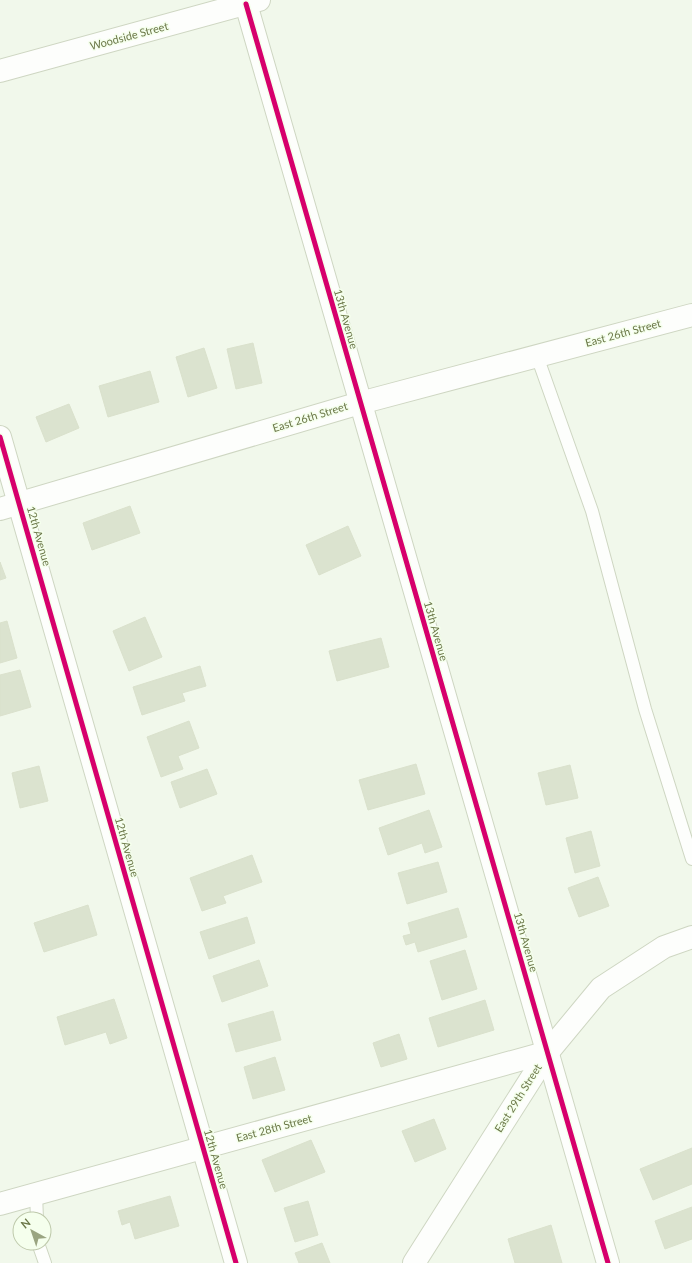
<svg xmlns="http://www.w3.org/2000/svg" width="692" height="1263" font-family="Lato,sans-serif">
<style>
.building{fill:#dbe3cf;stroke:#dae1cc}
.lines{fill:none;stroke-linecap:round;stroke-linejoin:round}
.service-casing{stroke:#ced6c2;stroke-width:14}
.minor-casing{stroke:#ced6c2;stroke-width:24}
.service{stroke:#fdfefc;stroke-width:12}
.minor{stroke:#fdfefc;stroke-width:22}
.cycleway-casing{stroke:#f5ffed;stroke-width:8}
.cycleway{stroke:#d6006c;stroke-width:5}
.labels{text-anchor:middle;stroke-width:3;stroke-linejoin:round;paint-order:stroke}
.street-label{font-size:11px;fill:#6b7848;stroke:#f5ffed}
</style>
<rect width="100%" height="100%" fill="#f1f8eb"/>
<g class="building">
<path d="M 253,343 L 262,383 L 236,389 L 227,349 Z"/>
<path d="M 204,348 L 217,388 L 188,397 L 176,357 Z"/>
<path d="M 150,371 L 159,402 L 108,417 L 99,386 Z"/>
<path d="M 69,404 L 79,428 L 46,442 L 36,417 Z"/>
<path d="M 130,506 L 140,533 L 92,550 L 83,523 Z"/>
<path d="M 348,526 L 361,556 L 319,575 L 306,545 Z"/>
<path d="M 0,562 L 6,578 L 0,580 Z"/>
<path d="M 145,617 L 162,657 L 129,671 L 113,631 Z"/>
<path d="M 7,621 L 17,658 L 0,663 L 0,623 Z"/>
<path d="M 381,638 L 389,667 L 337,681 L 329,651 Z"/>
<path d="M 200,666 L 206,686 L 182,693 L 185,701 L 142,715 L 133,687 Z"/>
<path d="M 20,670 L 31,707 L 0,716 L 0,675 Z"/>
<path d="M 189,721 L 199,748 L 178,756 L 183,769 L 161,777 L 147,737 Z"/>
<path d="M 416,764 L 425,794 L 368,810 L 359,780 Z"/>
<path d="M 570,765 L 578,798 L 546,805 L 538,773 Z"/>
<path d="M 39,766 L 48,801 L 20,808 L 12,773 Z"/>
<path d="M 207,769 L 217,794 L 180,808 L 171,782 Z"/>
<path d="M 429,810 L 442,847 L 425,853 L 422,843 L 388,855 L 379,828 Z"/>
<path d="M 591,831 L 600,866 L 575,873 L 566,838 Z"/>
<path d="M 252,855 L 262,882 L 223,896 L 226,903 L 202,911 L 190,878 Z"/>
<path d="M 438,862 L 447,892 L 407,904 L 398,873 Z"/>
<path d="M 598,877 L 609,906 L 579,917 L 568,888 Z"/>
<path d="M 88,905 L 97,935 L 44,952 L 34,923 Z"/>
<path d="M 458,908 L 467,937 L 418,952 L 415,942 L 406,945 L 403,936 L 411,934 L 408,923 Z"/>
<path d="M 247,917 L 255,943 L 209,959 L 200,932 Z"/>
<path d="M 465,950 L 477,989 L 442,1000 L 430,961 Z"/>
<path d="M 259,960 L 268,986 L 222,1002 L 213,976 Z"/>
<path d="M 114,999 L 127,1038 L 110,1044 L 106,1032 L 65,1045 L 57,1017 Z"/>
<path d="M 485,1000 L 494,1030 L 438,1047 L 429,1018 Z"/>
<path d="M 273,1011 L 281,1040 L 236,1052 L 228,1024 Z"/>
<path d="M 399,1034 L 407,1059 L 381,1067 L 373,1043 Z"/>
<path d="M 275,1057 L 285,1090 L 253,1099 L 244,1067 Z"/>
<path d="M 434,1119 L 446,1149 L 415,1162 L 402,1131 Z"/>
<path d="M 311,1140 L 325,1172 L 275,1192 L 262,1160 Z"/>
<path d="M 692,1148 L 692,1184 L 653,1200 L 640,1169 Z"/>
<path d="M 170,1196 L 179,1226 L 135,1239 L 130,1222 L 122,1225 L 118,1211 Z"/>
<path d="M 308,1201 L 318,1235 L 295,1242 L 284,1208 Z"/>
<path d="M 692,1207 L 692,1239 L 665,1249 L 655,1221 Z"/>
<path d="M 551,1225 L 562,1263 L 515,1263 L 508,1239 Z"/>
<path d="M 322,1243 L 330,1263 L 299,1263 L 295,1253 Z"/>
</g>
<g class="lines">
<defs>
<g id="service">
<path d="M 537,356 L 592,511 L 645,709 L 692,859"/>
<path d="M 36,1194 L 37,1219"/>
<path d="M 38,1243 L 45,1263"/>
</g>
<g id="minor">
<path d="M 246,4 L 608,1263"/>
<path d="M 0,71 L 259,0"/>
<path d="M 0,437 L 236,1263"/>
<path d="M 0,509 L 360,403 L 692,315"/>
<path d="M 0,1204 L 548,1052"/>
<path d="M 414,1263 L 548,1052 L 601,988 L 664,947 L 692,937"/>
</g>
</defs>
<use href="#service" class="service-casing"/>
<use href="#minor" class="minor-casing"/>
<use href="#service" class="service"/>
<use href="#minor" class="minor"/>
<defs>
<g id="cycleway">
<path d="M 246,4 L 608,1263"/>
<path d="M 0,437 L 236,1263"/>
</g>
</defs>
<use href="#cycleway" class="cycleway-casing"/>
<use href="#cycleway" class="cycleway"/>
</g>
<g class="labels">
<g class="street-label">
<text transform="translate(129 36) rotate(-15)" y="4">Woodside Street</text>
<text transform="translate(346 319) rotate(74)" y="4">13th Avenue</text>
<text transform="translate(623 333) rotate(-15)" y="4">East 26th Street</text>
<text transform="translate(310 417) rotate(-17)" y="4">East 26th Street</text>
<text transform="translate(39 536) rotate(74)" y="4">12th Avenue</text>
<text transform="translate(436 631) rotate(74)" y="4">13th Avenue</text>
<text transform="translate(127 847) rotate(74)" y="4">12th Avenue</text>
<text transform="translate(526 942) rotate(74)" y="4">13th Avenue</text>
<text transform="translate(518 1098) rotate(-58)" y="4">East 29th Street</text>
<text transform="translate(274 1128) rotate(-15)" y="4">East 28th Street</text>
<text transform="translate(216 1159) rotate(74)" y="4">12th Avenue</text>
</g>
</g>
<g transform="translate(32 1231) rotate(320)"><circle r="19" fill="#f5ffed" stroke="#bec9ab"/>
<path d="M0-3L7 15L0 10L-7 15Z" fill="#9aa581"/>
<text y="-6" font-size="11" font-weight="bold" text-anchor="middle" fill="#6b7848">N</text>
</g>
</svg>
